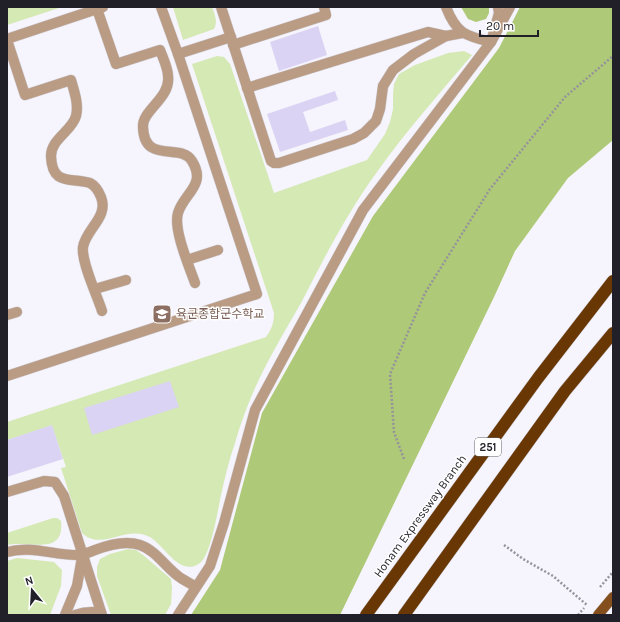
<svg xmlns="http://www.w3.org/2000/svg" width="620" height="622" font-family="Karla,'Noto Sans KR',sans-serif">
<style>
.green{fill:#d5e9b4}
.forest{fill:#aec977}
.building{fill:#dbd3f3}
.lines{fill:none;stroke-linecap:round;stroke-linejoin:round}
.minor-casing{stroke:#d0ced6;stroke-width:11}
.major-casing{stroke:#d0ced6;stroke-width:11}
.highway-casing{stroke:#d0ced6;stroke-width:13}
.path{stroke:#95939b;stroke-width:2.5;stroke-dasharray:2 2;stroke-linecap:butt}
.minor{stroke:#ba9b83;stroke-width:10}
.major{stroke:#844e1d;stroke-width:10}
.highway{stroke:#683704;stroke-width:12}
.labels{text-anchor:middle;stroke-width:3;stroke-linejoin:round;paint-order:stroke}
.shield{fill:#fff;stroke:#646268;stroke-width:1}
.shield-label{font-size:11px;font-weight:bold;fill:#211f27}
.education-label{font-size:12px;fill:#785e54;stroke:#fff;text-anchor:start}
.street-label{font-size:12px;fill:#211f27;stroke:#fff}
</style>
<rect width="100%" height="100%" fill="#f6f4fc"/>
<g class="green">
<path d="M 7,7 L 62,7 L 7,25 Z"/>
<path d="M 173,7 L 212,7 C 215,15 218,22 214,29 L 183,40 Z"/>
<path d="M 464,51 L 472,55 C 440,93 406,131 377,172 C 347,213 324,258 301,303 C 285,331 268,359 255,388 C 247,406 240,425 235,443 C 229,460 225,477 221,495 C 218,509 211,555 200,563 C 180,578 164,545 150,537 C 125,524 102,552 82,533 L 61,468 L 66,467 L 52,426 L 7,440 L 7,422 L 266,337 C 272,329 274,322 274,313 L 192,64 L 217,56 L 224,57 L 230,64 L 274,193 L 367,160 L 385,134 L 390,122 L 393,109 L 393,95 L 394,84 L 399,74 L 415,65 L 448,53 Z"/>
<path d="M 53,518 L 57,518 L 61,521 C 65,557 28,540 7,545 L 7,533 Z"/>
<path d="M 128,549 L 136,550 L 143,555 L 171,579 L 172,588 L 171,604 L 165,615 L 111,615 L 97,576 L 97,567 L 100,559 L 110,554 Z"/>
<path d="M 17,558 L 54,562 L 62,570 L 61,586 L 50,615 L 7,615 L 7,561 Z"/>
</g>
<g class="forest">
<path d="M 461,7 L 489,7 L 489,13 L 486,19 L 476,22 L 468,19 Z"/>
<path d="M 520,7 L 613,7 L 613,140 L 568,178 L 515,251 L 494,297 L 340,615 L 191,615 L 220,570 L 262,413 L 373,216 L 499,48 Z"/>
</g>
<g class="building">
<path d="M 318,26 L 327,55 L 279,71 L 270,42 Z"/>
<path d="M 335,91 L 338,100 L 303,112 L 310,132 L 345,120 L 348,130 L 280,152 L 267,114 Z"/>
<path d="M 170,381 L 179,407 L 92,435 L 84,408 Z"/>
<path d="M 52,425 L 63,459 L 7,477 L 7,440 Z"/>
</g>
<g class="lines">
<defs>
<g id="minor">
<path d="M 221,7 L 271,161 L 274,163 L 279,163 L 353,139 L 364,133 L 376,121 L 380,109 L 383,86 L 393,70 L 414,54 L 446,36 L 462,33"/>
<path d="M 446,7 C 456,33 465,36 491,42 L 510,7"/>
<path d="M 97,9 L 116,64 L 160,50 C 163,58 168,68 168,76 C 171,98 142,110 143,127 C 144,165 181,142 192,161 C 207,185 184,193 178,213 C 173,229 189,266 195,283"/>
<path d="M 7,39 L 103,7"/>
<path d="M 7,40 L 25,95 L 71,80 C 74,91 79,104 76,116 C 72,131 51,139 51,156 C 52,187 72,177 90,183 C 96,186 99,192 101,197 C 109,217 86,229 83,247 C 81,262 97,295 102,311"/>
<path d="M 233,45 L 326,15 L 324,7"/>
<path d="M 178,54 L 231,37"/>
<path d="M 247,88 L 428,32 L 446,36"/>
<path d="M 187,260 L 218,250"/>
<path d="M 95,289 L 126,280"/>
<path d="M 7,315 L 17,312"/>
<path d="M 7,376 L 257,294 L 178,54 L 161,7"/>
<path d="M 7,492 L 44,481 L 55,482 L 64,496 L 102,615"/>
<path d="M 7,552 C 31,545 56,556 80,555 C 85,554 90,552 95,550 C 108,545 126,540 140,545 C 155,550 165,566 178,576 C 183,580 190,583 196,587"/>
<path d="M 65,615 L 77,586 L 82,557"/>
<path d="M 75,615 C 84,612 91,611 101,613"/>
<path d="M 178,615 L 210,566 L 224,523 L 255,410 L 363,210 L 491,42 L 499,13 L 498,7"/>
</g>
<path id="major" d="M 598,615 L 613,597"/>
<g id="highway">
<path d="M 366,615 L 538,378 L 613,281"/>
<path d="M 404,615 L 565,391 L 613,333"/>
</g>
</defs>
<use href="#minor" class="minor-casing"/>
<use href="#major" class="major-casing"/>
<use href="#highway" class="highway-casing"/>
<g class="path">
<path d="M 404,459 L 394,432 L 390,374 L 425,293 L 490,189 L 565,97 L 613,56"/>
<path d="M 504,545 L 523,559 L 553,576 L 587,605"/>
<path d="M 600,587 L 613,572"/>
<path d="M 578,615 L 584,608"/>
</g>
<use href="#minor" class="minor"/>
<use href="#major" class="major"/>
<use href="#highway" class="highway"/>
</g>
<defs>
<symbol id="university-square" viewBox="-11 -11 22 22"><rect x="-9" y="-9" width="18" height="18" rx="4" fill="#8d6e63" stroke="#fff"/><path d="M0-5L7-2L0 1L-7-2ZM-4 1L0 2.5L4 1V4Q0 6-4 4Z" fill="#fff"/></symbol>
</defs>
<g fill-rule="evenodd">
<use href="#university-square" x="151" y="303" width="22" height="22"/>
</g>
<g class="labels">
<rect class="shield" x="475" y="438" width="26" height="18" rx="3"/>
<g class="shield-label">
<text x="488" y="451">251</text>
</g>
<g class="education-label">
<text x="176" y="318">육군종합군수학교</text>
</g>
<g class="street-label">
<text transform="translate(420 516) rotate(-54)" y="4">Honam Expressway Branch</text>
</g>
</g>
<rect width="620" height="622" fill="none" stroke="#211f27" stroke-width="16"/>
<g transform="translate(32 590) rotate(342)" stroke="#ffffff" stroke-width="3" paint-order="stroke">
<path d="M0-3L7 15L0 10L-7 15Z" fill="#211f27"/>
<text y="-6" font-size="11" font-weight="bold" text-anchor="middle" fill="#211f27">N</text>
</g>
<path d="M480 30v6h58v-6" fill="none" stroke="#211f27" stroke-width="2"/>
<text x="486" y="30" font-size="12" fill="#211f27" stroke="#ffffff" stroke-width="3" paint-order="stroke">20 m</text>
</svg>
